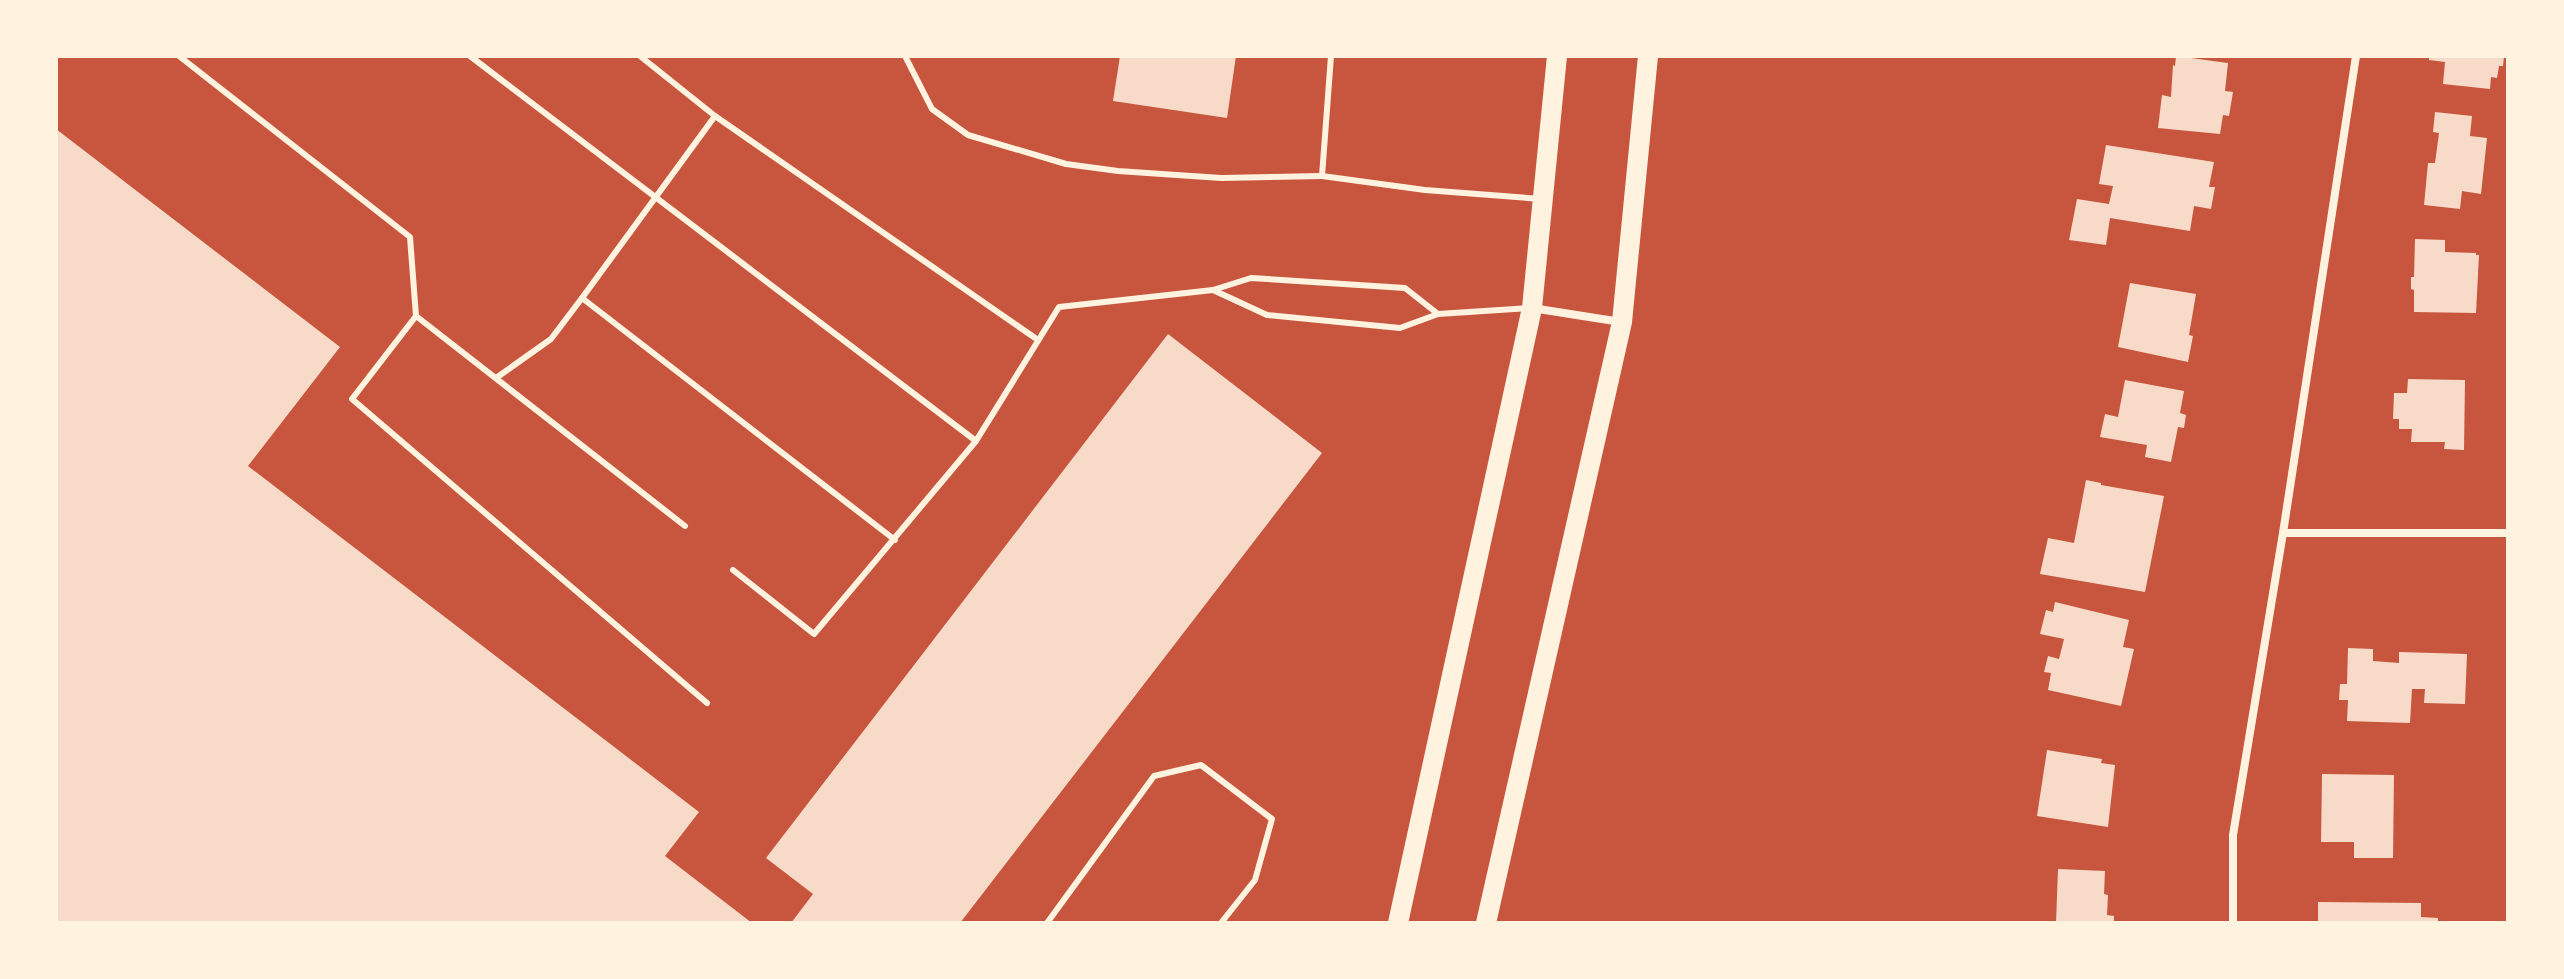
<svg xmlns="http://www.w3.org/2000/svg" width="2564" height="979" font-family="'Sofia Sans Condensed',sans-serif">
<style>
.building{fill:#f7dbc8}
.lines{fill:none;stroke-linecap:round;stroke-linejoin:round}
.service{stroke:#fff3e0;stroke-width:6}
.minor{stroke:#fff3e0;stroke-width:8}
.primary{stroke:#fff3e0;stroke-width:20}
</style>
<rect width="100%" height="100%" fill="#c8553d"/>
<g class="building">
<path d="M 1120,56 L 1236,56 L 1227,118 L 1113,101 Z"/>
<path d="M 2176,56 L 2228,63 L 2225,91 L 2233,92 L 2229,116 L 2223,115 L 2220,134 L 2158,128 L 2162,95 L 2171,97 L 2173,65 L 2175,66 Z"/>
<path d="M 2429,56 L 2504,56 L 2503,66 L 2499,66 L 2497,78 L 2491,77 L 2490,89 L 2443,84 L 2445,62 L 2429,60 Z"/>
<path d="M 2435,112 L 2472,116 L 2470,136 L 2487,138 L 2481,194 L 2462,191 L 2460,209 L 2424,205 L 2428,163 L 2435,163 L 2439,133 L 2433,132 Z"/>
<path d="M 56,129 L 340,347 L 248,466 L 699,812 L 665,856 L 752,923 L 56,923 Z"/>
<path d="M 2106,145 L 2214,162 L 2209,187 L 2215,187 L 2211,209 L 2194,206 L 2190,231 L 2110,218 L 2106,245 L 2069,240 L 2077,199 L 2109,204 L 2113,186 L 2099,184 Z"/>
<path d="M 2415,239 L 2445,240 L 2445,252 L 2476,253 L 2476,255 L 2479,255 L 2476,313 L 2414,312 L 2414,290 L 2411,289 L 2411,277 L 2414,277 Z"/>
<path d="M 2130,283 L 2196,294 L 2189,335 L 2193,336 L 2188,362 L 2118,347 Z"/>
<path d="M 1168,334 L 1322,453 L 960,923 L 791,923 L 813,894 L 766,858 Z"/>
<path d="M 2408,379 L 2465,380 L 2464,450 L 2444,449 L 2445,442 L 2411,442 L 2412,429 L 2399,429 L 2399,419 L 2393,419 L 2394,393 L 2407,393 Z"/>
<path d="M 2125,380 L 2184,391 L 2180,413 L 2186,415 L 2184,428 L 2178,427 L 2171,462 L 2145,457 L 2147,445 L 2100,437 L 2105,414 L 2118,417 Z"/>
<path d="M 2086,480 L 2101,483 L 2101,485 L 2164,496 L 2145,592 L 2040,574 L 2048,538 L 2074,543 Z"/>
<path d="M 2055,602 L 2129,620 L 2123,647 L 2134,649 L 2121,706 L 2048,690 L 2051,673 L 2044,672 L 2048,656 L 2059,659 L 2064,639 L 2040,634 L 2046,610 L 2053,612 Z"/>
<path d="M 2348,648 L 2373,649 L 2373,661 L 2399,663 L 2399,652 L 2467,654 L 2465,704 L 2424,703 L 2425,689 L 2412,689 L 2410,723 L 2347,721 L 2348,700 L 2339,700 L 2340,684 L 2347,684 Z"/>
<path d="M 2047,750 L 2102,759 L 2101,763 L 2115,765 L 2108,827 L 2037,816 Z"/>
<path d="M 2322,774 L 2394,775 L 2393,858 L 2354,858 L 2354,842 L 2321,842 Z"/>
<path d="M 2058,869 L 2105,871 L 2104,894 L 2108,895 L 2107,915 L 2114,916 L 2114,923 L 2056,923 Z"/>
<path d="M 2318,902 L 2421,903 L 2421,917 L 2438,918 L 2438,923 L 2318,923 Z"/>
</g>
<g class="lines">
<g class="service">
<path d="M 179,56 L 410,237 L 416,316 L 352,399 L 707,703"/>
<path d="M 470,56 L 976,441"/>
<path d="M 640,56 L 715,116 L 1038,340"/>
<path d="M 905,56 L 932,109 L 968,135 L 1066,164 L 1118,171 L 1221,178 L 1322,176"/>
<path d="M 1331,56 L 1322,176 L 1425,190 L 1541,199"/>
<path d="M 715,116 L 582,298 L 895,540"/>
<path d="M 1213,290 L 1267,315 L 1400,328 L 1438,314 L 1528,308"/>
<path d="M 416,316 L 685,526"/>
<path d="M 496,378 L 551,339 L 582,298"/>
<path d="M 733,570 L 814,634 L 976,441 L 1059,307 L 1213,290 L 1251,278 L 1405,288 L 1438,314"/>
<path d="M 1047,923 L 1154,776 L 1201,765 L 1272,819 L 1255,880 L 1221,923"/>
</g>
<g class="minor">
<path d="M 1532,308 L 1621,322"/>
<path d="M 2283,533 L 2508,533"/>
<path d="M 2233,923 L 2233,835 L 2283,533 L 2356,56"/>
</g>
<g class="primary">
<path d="M 1398,923 L 1532,308 L 1557,56"/>
<path d="M 1486,923 L 1622,322 L 1648,56"/>
</g>
</g>
<rect width="2564" height="979" fill="none" stroke="#fff3e0" stroke-width="116"/>
</svg>
